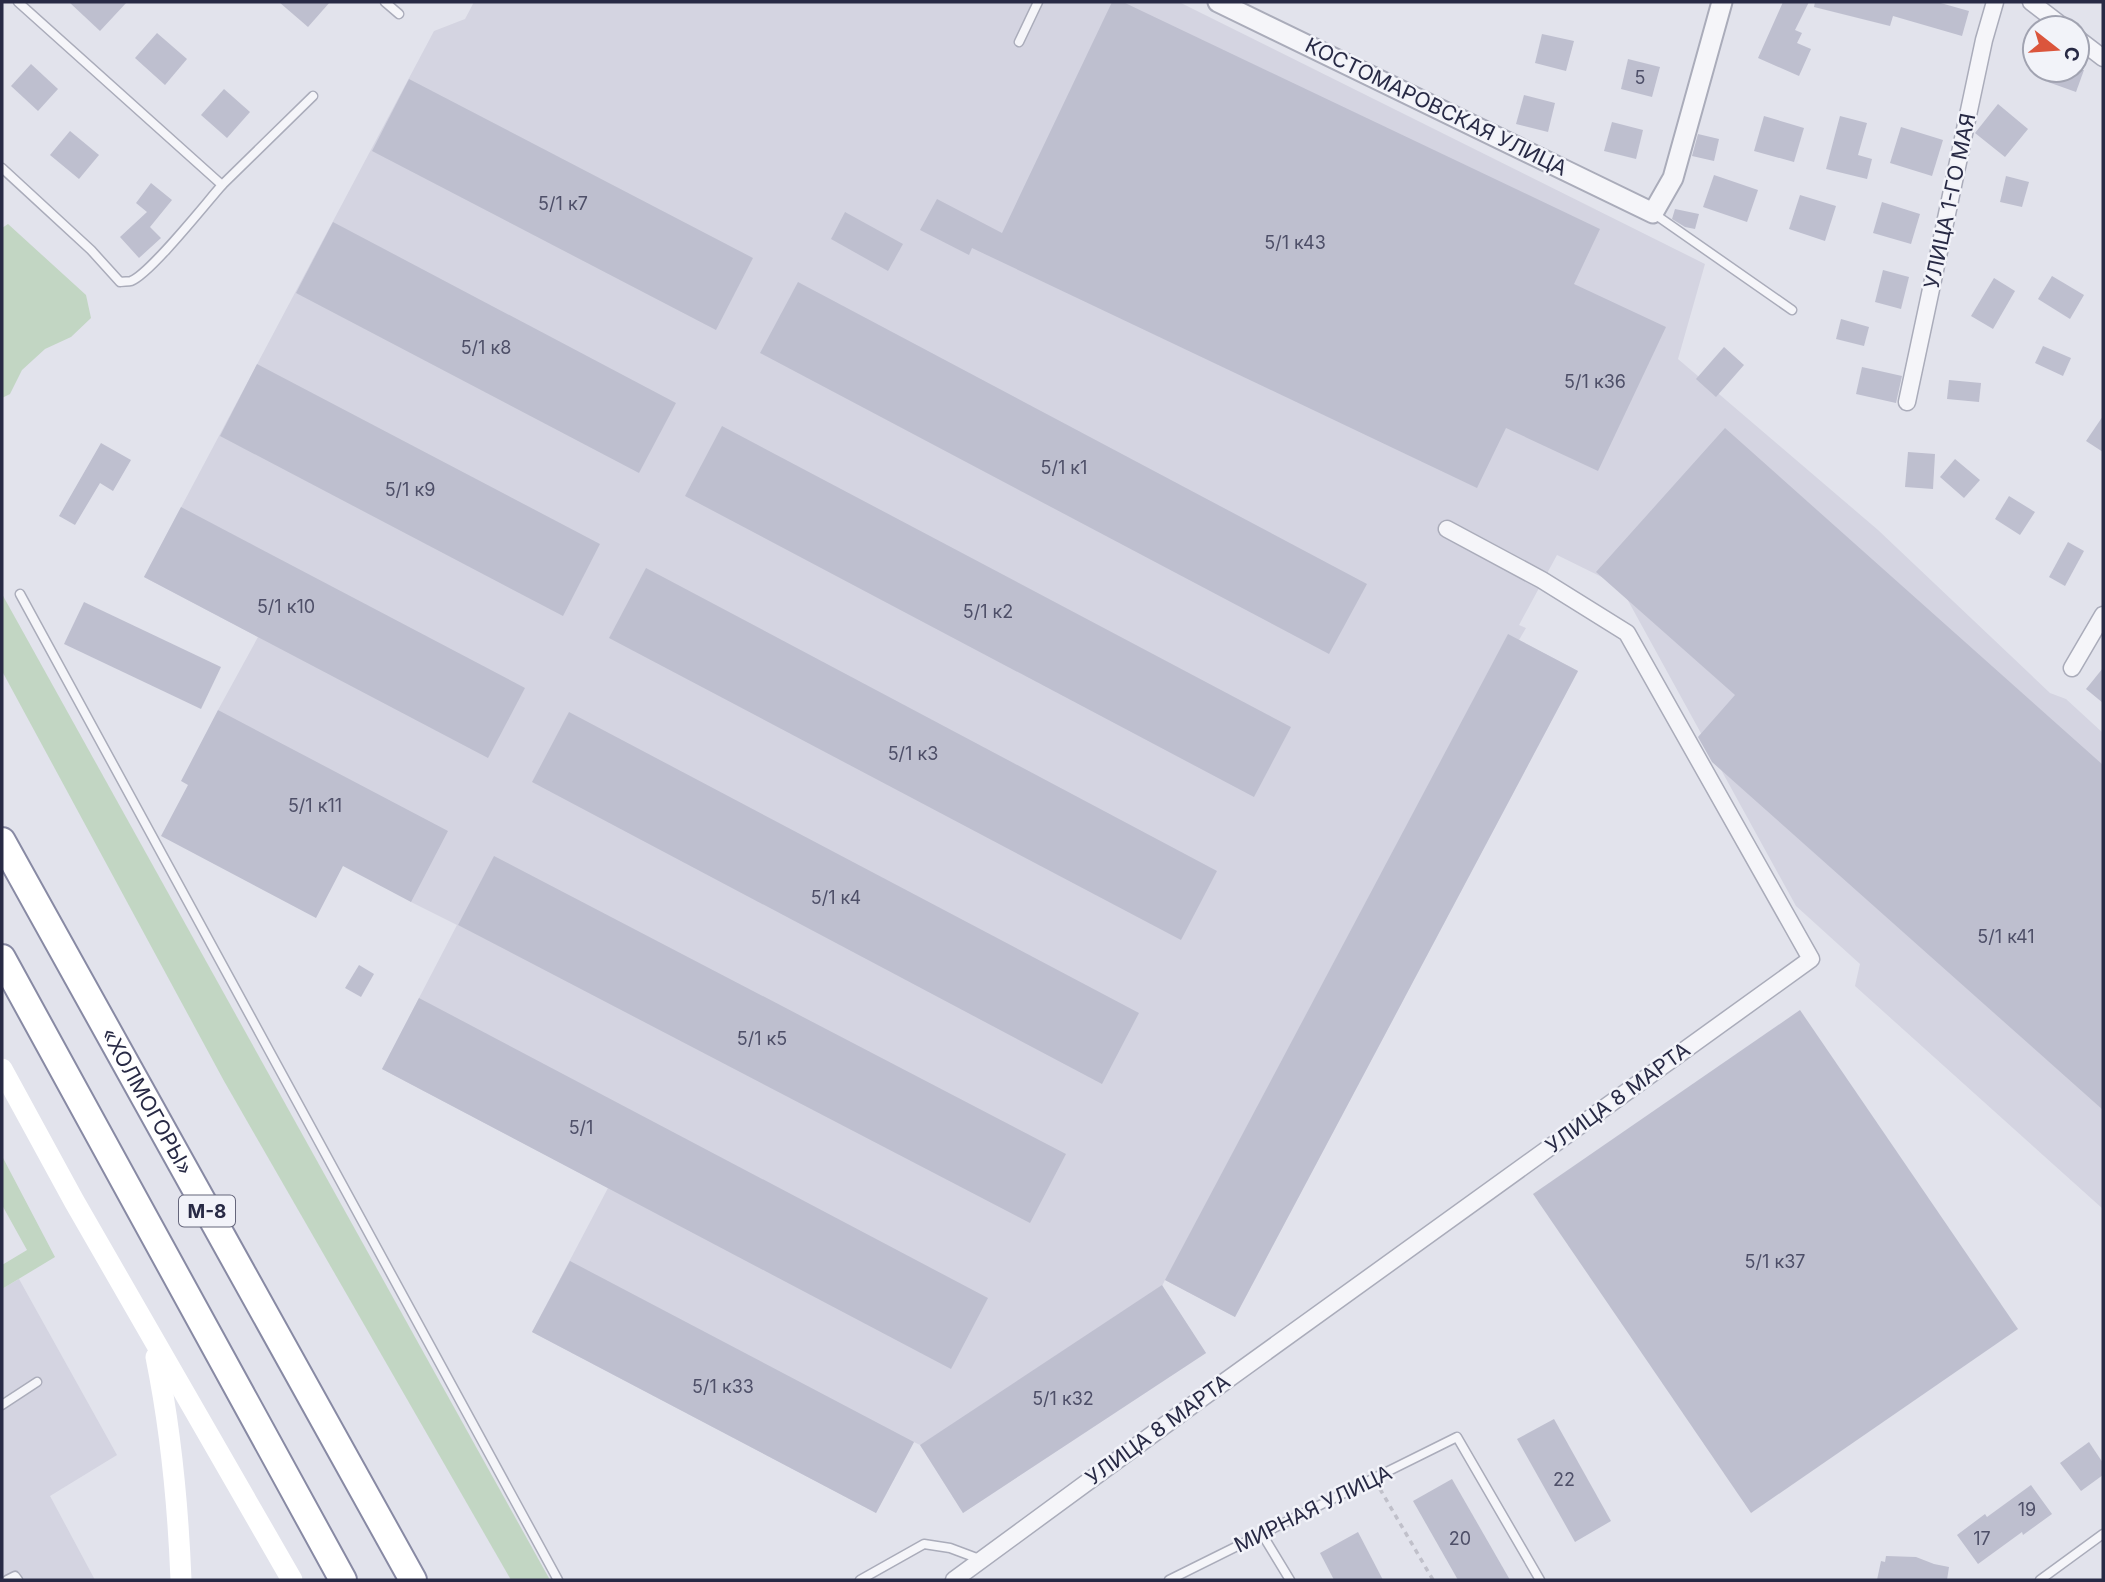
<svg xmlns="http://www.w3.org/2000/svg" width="2105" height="1582" font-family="Inter,sans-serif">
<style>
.built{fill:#d4d4e1}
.green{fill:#c2d6c3}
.building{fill:#bebfcf}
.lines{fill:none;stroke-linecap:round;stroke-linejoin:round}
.service-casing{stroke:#aaacba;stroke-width:11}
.minor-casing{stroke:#aaacba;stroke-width:19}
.tertiary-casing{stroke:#aaacba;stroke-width:23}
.trunk-casing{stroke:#888aa4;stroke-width:30}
.path{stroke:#c0c0ca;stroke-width:3.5;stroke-dasharray:5 5;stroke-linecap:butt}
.service{stroke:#f5f5f9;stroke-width:8}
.minor{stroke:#f5f5f9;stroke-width:16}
.tertiary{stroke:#f5f5f9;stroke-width:19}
.secondary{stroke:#fff;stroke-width:21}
.trunk{stroke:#fff;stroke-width:26}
.labels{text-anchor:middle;stroke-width:5;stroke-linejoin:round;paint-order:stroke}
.number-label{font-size:18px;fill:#4e4f68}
.shield{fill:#f2f3f9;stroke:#65667b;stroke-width:2}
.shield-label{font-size:19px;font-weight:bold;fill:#282a45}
.street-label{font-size:21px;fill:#282a45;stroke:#f2f3f9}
</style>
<rect width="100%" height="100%" fill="#e2e3ec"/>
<g class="built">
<path d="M 474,2 L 1179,2 L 1705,264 L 1678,359 L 1878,530 L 2050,693 L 2066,699 L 2103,733 L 2103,1209 L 1855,986 L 1860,964 L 1796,906 L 1620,586 L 1557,555 L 1519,625 L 1526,628 L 1519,640 L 1578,671 L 1235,1317 L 1165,1280 L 1162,1286 L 1206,1353 L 963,1513 L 920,1445 L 914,1442 L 876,1513 L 532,1332 L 608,1188 L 382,1069 L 457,925 L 411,902 L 218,710 L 258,637 L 144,577 L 434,31 L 465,19 Z"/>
<path d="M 19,1279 L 117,1455 L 50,1496 L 95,1580 L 2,1580 L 2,1289 Z"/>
</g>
<g class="green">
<path d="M 8,224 L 86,295 L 91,318 L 71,337 L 45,349 L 22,370 L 10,394 L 2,398 L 2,228 Z"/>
<path d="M 2,594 L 550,1580 L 511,1580 L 224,1081 L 2,671 Z"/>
<path d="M 2,1156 L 55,1257 L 2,1289 L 2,1265 L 27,1250 L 2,1205 Z"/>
</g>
<g class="building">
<path d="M 69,2 L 127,2 L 100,31 Z"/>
<path d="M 279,2 L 330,2 L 308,27 Z"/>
<path d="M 1112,2 L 1123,2 L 1600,229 L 1574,284 L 1666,327 L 1598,471 L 1506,428 L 1477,488 L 972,248 L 969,255 L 920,230 L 937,199 L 1002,233 Z"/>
<path d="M 1783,2 L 1809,2 L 1795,30 L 1802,33 L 1797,43 L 1811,49 L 1799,76 L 1758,58 Z"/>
<path d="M 1815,2 L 1937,2 L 1969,11 L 1962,36 L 1893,16 L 1890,26 L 1814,7 Z"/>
<path d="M 157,33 L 187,59 L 165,85 L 135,58 Z"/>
<path d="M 1542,34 L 1574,41 L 1566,71 L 1535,63 Z"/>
<path d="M 1628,59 L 1660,67 L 1652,97 L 1621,89 Z"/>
<path d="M 31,64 L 58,89 L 38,111 L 11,86 Z"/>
<path d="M 2052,70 L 2084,70 L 2076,92 L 2048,82 Z"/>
<path d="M 409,79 L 753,258 L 716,330 L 372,151 Z"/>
<path d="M 224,89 L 250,112 L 227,138 L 201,115 Z"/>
<path d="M 1524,95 L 1555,103 L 1548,132 L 1516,124 Z"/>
<path d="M 1998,104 L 2028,129 L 2005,157 L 1975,133 Z"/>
<path d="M 1764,116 L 1804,128 L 1794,162 L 1754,151 Z"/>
<path d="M 1840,116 L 1867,123 L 1858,155 L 1872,159 L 1867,179 L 1826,169 Z"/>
<path d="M 1612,122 L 1643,130 L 1636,159 L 1604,151 Z"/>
<path d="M 1901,127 L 1943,140 L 1932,176 L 1890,163 Z"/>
<path d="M 70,131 L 99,155 L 79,179 L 50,155 Z"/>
<path d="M 1698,134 L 1719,139 L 1714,161 L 1692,156 Z"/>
<path d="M 1714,175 L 1758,190 L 1747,222 L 1703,207 Z"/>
<path d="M 2006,176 L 2029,182 L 2022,207 L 2000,202 Z"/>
<path d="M 151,183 L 172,200 L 150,227 L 161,238 L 139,258 L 120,237 L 147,212 L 136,203 Z"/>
<path d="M 1800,195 L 1836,206 L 1825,241 L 1789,229 Z"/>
<path d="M 1882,202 L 1920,214 L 1911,244 L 1873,233 Z"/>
<path d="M 1675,209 L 1699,214 L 1695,229 L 1685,227 L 1672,219 Z"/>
<path d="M 845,212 L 903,244 L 888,271 L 831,239 Z"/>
<path d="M 333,222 L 676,403 L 639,473 L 296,293 Z"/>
<path d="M 1883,270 L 1909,277 L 1901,309 L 1875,302 Z"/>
<path d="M 2052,276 L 2084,295 L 2070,319 L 2038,299 Z"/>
<path d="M 1994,278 L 2015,291 L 1993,329 L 1971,316 Z"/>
<path d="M 798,282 L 1367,584 L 1329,654 L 760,353 Z"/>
<path d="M 1841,319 L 1869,327 L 1864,346 L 1836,339 Z"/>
<path d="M 2043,346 L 2071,358 L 2063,376 L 2035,363 Z"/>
<path d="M 1724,347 L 1744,365 L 1716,397 L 1696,379 Z"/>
<path d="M 257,364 L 600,544 L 563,616 L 220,436 Z"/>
<path d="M 1862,367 L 1902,376 L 1896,403 L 1856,394 Z"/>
<path d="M 1949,380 L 1981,383 L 1979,402 L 1947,399 Z"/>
<path d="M 2103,416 L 2103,452 L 2086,441 Z"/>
<path d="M 722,426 L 1291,727 L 1254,797 L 685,496 Z"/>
<path d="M 1725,428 L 2103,765 L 2103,1110 L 1712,762 L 1698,737 L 1735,695 L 1596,572 Z"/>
<path d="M 101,443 L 131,460 L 113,491 L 100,483 L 75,525 L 59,516 Z"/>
<path d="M 1908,452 L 1935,454 L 1933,489 L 1905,487 Z"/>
<path d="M 1955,459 L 1980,480 L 1964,498 L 1940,477 Z"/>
<path d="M 2009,496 L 2035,512 L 2020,535 L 1995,519 Z"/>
<path d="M 181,507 L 525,688 L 488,758 L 144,577 Z"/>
<path d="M 2068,542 L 2084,551 L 2065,586 L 2049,577 Z"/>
<path d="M 646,568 L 1217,871 L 1181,940 L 609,638 Z"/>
<path d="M 84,602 L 221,667 L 201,709 L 64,644 Z"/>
<path d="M 1508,634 L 1578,671 L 1235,1317 L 1165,1280 Z"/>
<path d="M 2103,668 L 2103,703 L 2086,689 Z"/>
<path d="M 218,710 L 448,831 L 411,902 L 343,866 L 316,918 L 161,836 L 188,785 L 181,781 Z"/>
<path d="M 569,712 L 1139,1013 L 1102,1084 L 532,782 Z"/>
<path d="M 494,856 L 1066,1154 L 1030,1223 L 458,925 Z"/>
<path d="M 359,965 L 374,974 L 361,997 L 345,988 Z"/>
<path d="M 419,998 L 988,1298 L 951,1369 L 382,1069 Z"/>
<path d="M 1800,1010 L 2018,1329 L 1751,1513 L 1533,1194 Z"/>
<path d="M 570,1261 L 914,1442 L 876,1513 L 532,1332 Z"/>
<path d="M 1162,1285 L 1206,1353 L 963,1513 L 920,1445 Z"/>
<path d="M 1554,1419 L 1611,1521 L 1575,1542 L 1517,1439 Z"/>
<path d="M 2089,1442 L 2103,1463 L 2103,1475 L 2081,1491 L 2060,1463 Z"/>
<path d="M 1452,1479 L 1510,1580 L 1458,1580 L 1413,1501 Z"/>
<path d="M 2031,1485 L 2052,1514 L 2023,1535 L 2022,1532 L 1978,1564 L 1957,1535 L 1985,1514 L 1987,1517 Z"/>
<path d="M 1358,1532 L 1383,1580 L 1334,1580 L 1320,1553 Z"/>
<path d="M 1886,1556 L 1916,1557 L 1934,1564 L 1949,1567 L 1947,1580 L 1877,1580 L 1881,1561 L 1885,1562 Z"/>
</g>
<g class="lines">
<defs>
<g id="service">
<path d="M 18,2 L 222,185 L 313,96"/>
<path d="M 385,2 L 399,14"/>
<path d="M 1019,42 L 1038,2"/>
<path d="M 2,168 L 91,250 L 120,282 C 124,281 128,282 131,281 C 150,274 206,203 222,185"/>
<path d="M 1653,213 L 1792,310"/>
<path d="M 20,594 L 558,1580"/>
<path d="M 2,1405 L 37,1382"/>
<path d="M 1262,1534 L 1290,1580"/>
<path d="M 7,1580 L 15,1576 L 18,1580"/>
<path d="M 860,1580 L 924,1544 L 950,1548 L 982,1560"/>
<path d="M 1169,1580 L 1457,1437 L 1540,1580"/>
<path d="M 2040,1580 L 2103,1534"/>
</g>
<g id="minor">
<path d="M 2031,2 L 2065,28"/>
<path d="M 2077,38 L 2103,58"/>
<path d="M 1907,402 L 1984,40 L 1995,2"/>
<path d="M 2072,668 L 2103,615"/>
<path d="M 954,1580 L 1202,1398 L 1811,959 L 1627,633 L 1542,580 L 1447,529"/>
</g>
<path id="tertiary" d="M 1218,2 L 1653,213 L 1673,178 L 1722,2"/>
<g id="trunk">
<path id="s1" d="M 2,841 L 413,1580"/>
<path d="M 2,958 L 343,1580"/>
</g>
</defs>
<use href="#service" class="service-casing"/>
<use href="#minor" class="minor-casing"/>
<use href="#tertiary" class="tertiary-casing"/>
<use href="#trunk" class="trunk-casing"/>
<path class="path" d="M 1380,1489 L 1433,1580"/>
<use href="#service" class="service"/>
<use href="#minor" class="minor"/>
<use href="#tertiary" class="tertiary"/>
<g class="secondary">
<path d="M 2,1069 L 74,1201 L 292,1580"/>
<path d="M 156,1357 C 171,1431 178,1504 181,1580"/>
</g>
<use href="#trunk" class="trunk"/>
</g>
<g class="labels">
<g class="number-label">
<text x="1640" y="84">5</text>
<text x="563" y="210">5/1 к7</text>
<text x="1295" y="249">5/1 к43</text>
<text x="486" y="354">5/1 к8</text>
<text x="1595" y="388">5/1 к36</text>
<text x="1064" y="474">5/1 к1</text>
<text x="410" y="496">5/1 к9</text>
<text x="286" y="613">5/1 к10</text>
<text x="988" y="618">5/1 к2</text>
<text x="913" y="760">5/1 к3</text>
<text x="315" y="812">5/1 к11</text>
<text x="836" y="904">5/1 к4</text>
<text x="2006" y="943">5/1 к41</text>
<text x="762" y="1045">5/1 к5</text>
<text x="581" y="1134">5/1</text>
<text x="1775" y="1268">5/1 к37</text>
<text x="723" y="1393">5/1 к33</text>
<text x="1063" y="1405">5/1 к32</text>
<text x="1564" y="1486">22</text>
<text x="2027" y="1516">19</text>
<text x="1460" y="1545">20</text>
<text x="1982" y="1545">17</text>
</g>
<rect class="shield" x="179" y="1195.5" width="56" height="31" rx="5"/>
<g class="shield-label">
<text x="207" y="1218">М-8</text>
</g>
<g class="street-label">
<text transform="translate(1436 107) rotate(26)" y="7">КОСТОМАРОВСКАЯ УЛИЦА</text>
<text transform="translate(1950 201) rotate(-78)" y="7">УЛИЦА 1-ГО МАЯ</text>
<text transform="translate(1618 1098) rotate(-36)" y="7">УЛИЦА 8 МАРТА</text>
<text dy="7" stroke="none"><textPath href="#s1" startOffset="298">«ХОЛМОГОРЫ»</textPath></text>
<text transform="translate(1158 1430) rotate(-36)" y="7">УЛИЦА 8 МАРТА</text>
<text transform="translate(1313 1509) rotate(-26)" y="7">МИРНАЯ УЛИЦА</text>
</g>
</g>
<rect width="2105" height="1582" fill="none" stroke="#282a45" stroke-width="7"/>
<g transform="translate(2056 49) rotate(107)"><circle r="33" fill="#f2f3f9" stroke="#a1a3b1" stroke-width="2"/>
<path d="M0-5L12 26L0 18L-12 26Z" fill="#db553c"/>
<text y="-10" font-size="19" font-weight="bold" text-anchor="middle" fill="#282a45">С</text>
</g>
</svg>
